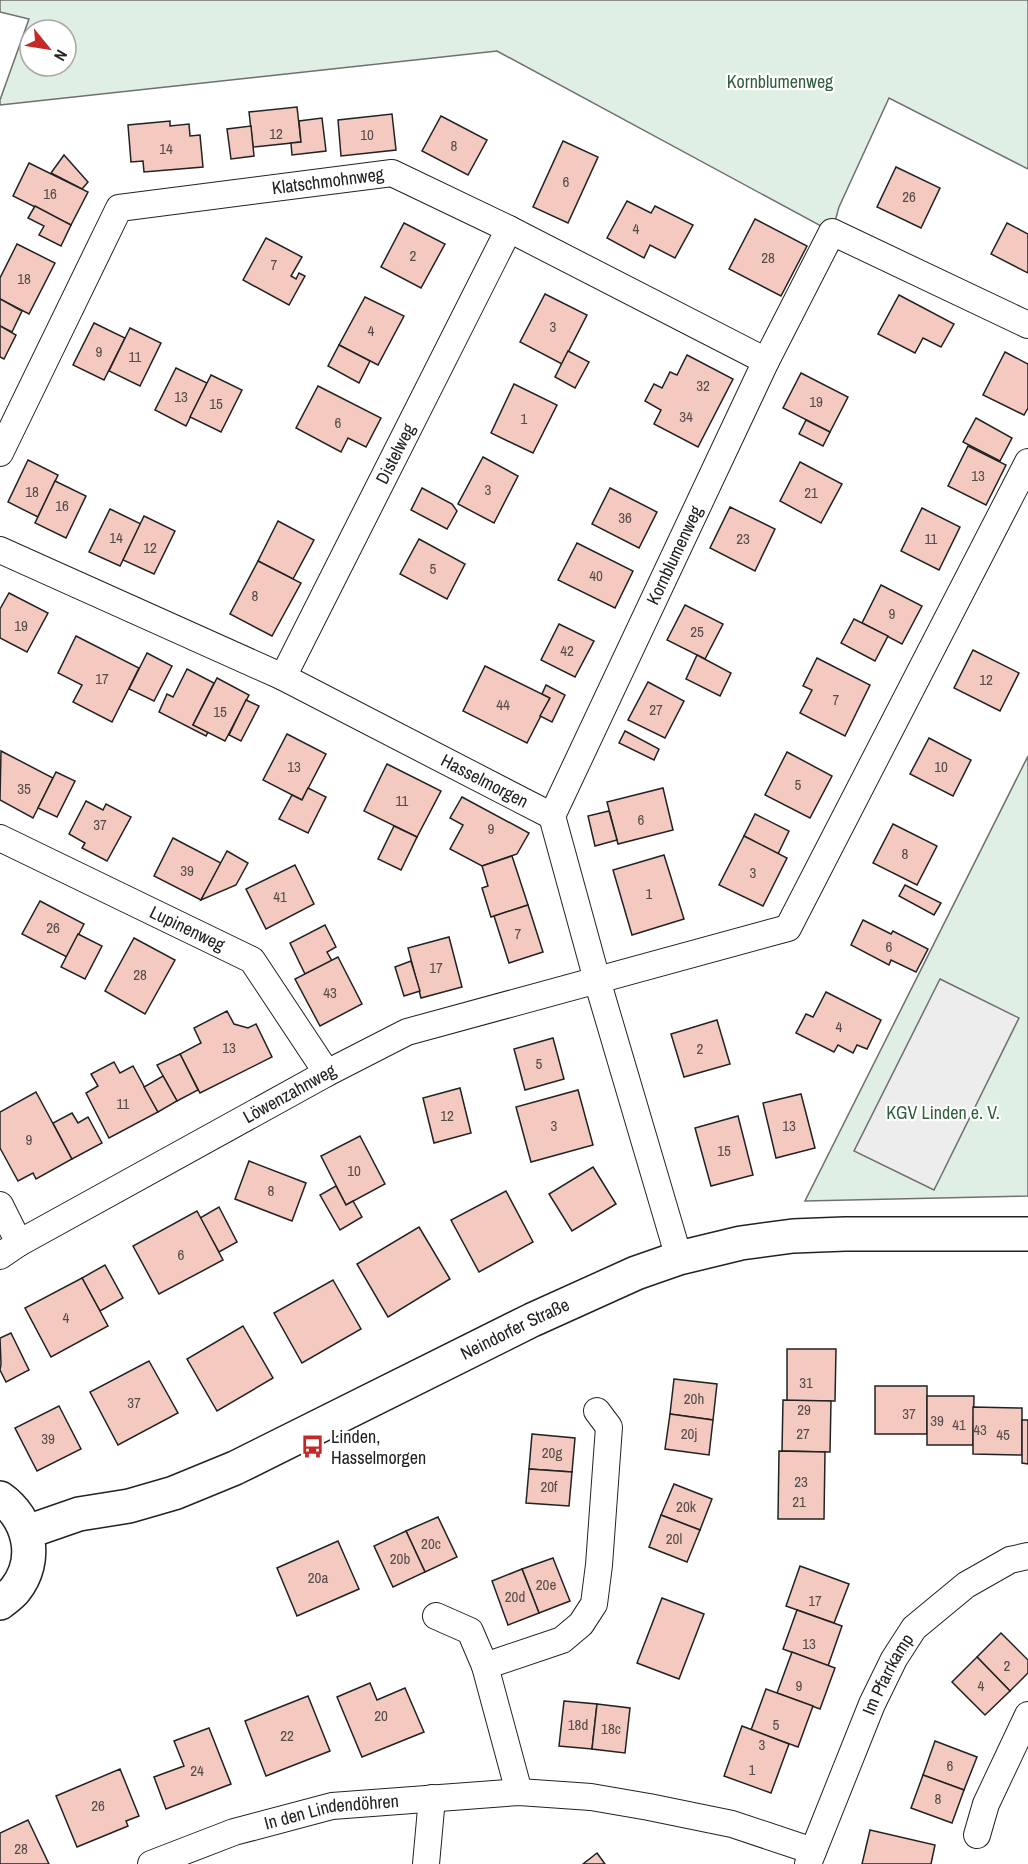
<svg xmlns="http://www.w3.org/2000/svg" width="1028" height="1864" font-family="'Archivo Narrow',sans-serif">
<style>
.green{fill:#e0efe3;stroke:#6f6f6f;stroke-width:1.5;fill-rule:evenodd}
.parking{fill:#ededed;stroke:#6f6f6f;stroke-width:1.5}
.building{fill:#f3c9c0;stroke:#222;stroke-width:1.5}
.lines{fill:none;stroke-linecap:round;stroke-linejoin:round}
.street-casing{stroke:#222;stroke-width:28}
.secondary-casing{stroke:#222;stroke-width:36}
.street{stroke:#fff;stroke-width:26}
.secondary{stroke:#fff;stroke-width:33}
.labels{text-anchor:middle;stroke-width:4.5;stroke-linejoin:round;paint-order:stroke}
.number-label{font-size:15px;fill:#564c4a}
.park-label{font-size:18px;fill:#2f5e38;stroke:#fff}
.street-label{font-size:18px;fill:#222;stroke:#fff}
.poi-label{font-size:18px;fill:#222;stroke:#fff;text-anchor:start}
</style>
<rect width="100%" height="100%" fill="#fff"/>
<g class="green">
<path d="M 0,0 L 1028,0 L 1028,169 L 889,98 L 839,207 L 832,232 L 497,51 L 0,105 L 0,100 L 29,19 L 0,12 ZM 30,30 L 66,30 L 66,66 L 30,66 Z"/>
<path d="M 1028,756 L 1028,1196 L 805,1201 Z"/>
</g>
<path class="parking" d="M 940,979 L 1019,1018 L 934,1190 L 854,1151 Z"/>
<g class="building">
<path d="M 297,107 L 301,142 L 253,147 L 249,112 Z"/>
<path d="M 392,114 L 396,150 L 341,156 L 338,120 Z"/>
<path d="M 441,116 L 487,140 L 468,175 L 422,151 Z"/>
<path d="M 322,118 L 326,151 L 292,155 L 291,143 L 301,142 L 299,121 Z"/>
<path d="M 170,121 L 170,126 L 189,124 L 190,136 L 200,135 L 203,167 L 144,172 L 143,161 L 131,162 L 128,125 Z"/>
<path d="M 251,126 L 254,156 L 231,159 L 227,129 Z"/>
<path d="M 563,141 L 598,157 L 568,223 L 533,207 Z"/>
<path d="M 64,155 L 88,182 L 82,189 L 51,173 Z"/>
<path d="M 29,163 L 88,192 L 71,225 L 13,196 Z"/>
<path d="M 896,167 L 940,188 L 921,228 L 877,207 Z"/>
<path d="M 627,201 L 651,213 L 655,206 L 693,225 L 675,258 L 650,245 L 644,258 L 607,238 Z"/>
<path d="M 35,206 L 71,225 L 61,246 L 39,235 L 44,226 L 28,218 Z"/>
<path d="M 755,219 L 807,246 L 781,296 L 729,269 Z"/>
<path d="M 404,223 L 445,244 L 421,288 L 381,267 Z"/>
<path d="M 1007,223 L 1028,234 L 1028,273 L 991,254 Z"/>
<path d="M 266,238 L 302,257 L 291,276 L 296,279 L 299,273 L 305,276 L 289,305 L 243,280 Z"/>
<path d="M 17,244 L 55,263 L 29,314 L 0,299 L 0,278 Z"/>
<path d="M 545,294 L 587,315 L 562,364 L 520,342 Z"/>
<path d="M 899,295 L 954,324 L 941,347 L 923,338 L 915,353 L 878,334 Z"/>
<path d="M 365,297 L 404,316 L 378,365 L 339,345 Z"/>
<path d="M 0,299 L 22,311 L 12,332 L 0,326 Z"/>
<path d="M 94,323 L 125,338 L 104,380 L 73,365 Z"/>
<path d="M 0,326 L 16,335 L 4,359 L 0,357 Z"/>
<path d="M 130,328 L 161,343 L 140,386 L 109,371 Z"/>
<path d="M 339,345 L 370,361 L 359,383 L 328,366 Z"/>
<path d="M 568,351 L 589,362 L 575,388 L 555,377 Z"/>
<path d="M 1005,352 L 1028,364 L 1028,408 L 1024,415 L 983,395 Z"/>
<path d="M 687,355 L 733,379 L 698,447 L 654,424 L 661,410 L 645,401 L 654,384 L 662,388 L 670,372 L 677,375 Z"/>
<path d="M 176,368 L 207,383 L 186,426 L 155,410 Z"/>
<path d="M 801,373 L 848,397 L 830,432 L 783,408 Z"/>
<path d="M 211,375 L 242,390 L 221,432 L 190,417 Z"/>
<path d="M 514,384 L 557,405 L 533,453 L 491,433 Z"/>
<path d="M 318,386 L 381,418 L 366,447 L 348,438 L 341,452 L 296,428 Z"/>
<path d="M 976,418 L 1012,438 L 1000,461 L 963,442 Z"/>
<path d="M 806,420 L 830,432 L 823,446 L 799,434 Z"/>
<path d="M 968,446 L 1006,465 L 986,505 L 948,486 Z"/>
<path d="M 483,457 L 518,476 L 494,523 L 458,504 Z"/>
<path d="M 28,460 L 58,475 L 38,517 L 8,502 Z"/>
<path d="M 800,462 L 842,484 L 821,523 L 780,501 Z"/>
<path d="M 55,481 L 86,496 L 66,538 L 35,523 Z"/>
<path d="M 422,488 L 452,504 L 457,511 L 447,529 L 411,510 Z"/>
<path d="M 610,488 L 657,512 L 639,548 L 592,524 Z"/>
<path d="M 730,507 L 775,529 L 755,571 L 710,548 Z"/>
<path d="M 922,508 L 960,527 L 939,570 L 901,551 Z"/>
<path d="M 110,509 L 141,524 L 120,566 L 89,552 Z"/>
<path d="M 144,516 L 175,531 L 154,574 L 123,560 Z"/>
<path d="M 278,521 L 314,540 L 293,579 L 258,561 Z"/>
<path d="M 419,539 L 465,564 L 447,599 L 400,574 Z"/>
<path d="M 577,543 L 633,571 L 615,608 L 558,580 Z"/>
<path d="M 258,561 L 301,583 L 272,636 L 230,614 Z"/>
<path d="M 881,585 L 922,606 L 902,644 L 862,623 Z"/>
<path d="M 9,593 L 48,613 L 27,652 L 0,638 L 0,609 Z"/>
<path d="M 685,605 L 723,624 L 705,659 L 667,640 Z"/>
<path d="M 854,619 L 888,636 L 875,661 L 841,643 Z"/>
<path d="M 559,624 L 594,641 L 575,677 L 541,660 Z"/>
<path d="M 76,636 L 139,668 L 112,722 L 73,702 L 82,685 L 58,673 Z"/>
<path d="M 973,650 L 1019,673 L 1000,711 L 954,688 Z"/>
<path d="M 147,653 L 172,666 L 154,701 L 129,689 Z"/>
<path d="M 697,655 L 731,673 L 720,696 L 686,679 Z"/>
<path d="M 817,658 L 870,685 L 845,736 L 800,713 L 812,690 L 803,686 Z"/>
<path d="M 485,666 L 550,698 L 527,743 L 463,711 Z"/>
<path d="M 187,669 L 214,683 L 193,725 L 208,732 L 206,736 L 159,712 L 167,694 L 173,697 Z"/>
<path d="M 217,678 L 249,695 L 225,741 L 193,725 Z"/>
<path d="M 648,682 L 684,701 L 665,738 L 628,720 Z"/>
<path d="M 546,685 L 565,695 L 552,722 L 540,716 L 550,698 L 542,694 Z"/>
<path d="M 246,700 L 259,706 L 241,741 L 229,735 Z"/>
<path d="M 625,731 L 659,749 L 654,760 L 619,743 Z"/>
<path d="M 287,734 L 326,754 L 302,800 L 263,780 Z"/>
<path d="M 929,738 L 971,760 L 953,796 L 910,774 Z"/>
<path d="M 1,751 L 53,778 L 33,818 L 0,800 Z"/>
<path d="M 787,752 L 832,776 L 810,818 L 765,795 Z"/>
<path d="M 387,764 L 441,791 L 417,837 L 364,811 Z"/>
<path d="M 56,772 L 75,781 L 57,817 L 38,808 Z"/>
<path d="M 308,788 L 326,797 L 308,833 L 279,819 L 292,795 L 302,800 Z"/>
<path d="M 663,788 L 673,830 L 618,844 L 607,802 Z"/>
<path d="M 462,797 L 529,833 L 517,854 L 482,866 L 450,849 L 463,825 L 450,818 Z"/>
<path d="M 86,801 L 103,810 L 106,804 L 131,817 L 107,861 L 82,848 L 85,843 L 69,834 Z"/>
<path d="M 609,811 L 617,840 L 595,846 L 588,816 Z"/>
<path d="M 755,814 L 789,831 L 778,854 L 744,836 Z"/>
<path d="M 893,824 L 937,846 L 917,885 L 873,863 Z"/>
<path d="M 394,826 L 417,837 L 401,870 L 378,859 Z"/>
<path d="M 744,836 L 787,858 L 763,906 L 719,885 Z"/>
<path d="M 173,838 L 221,863 L 201,900 L 154,876 Z"/>
<path d="M 227,851 L 248,863 L 236,885 L 201,900 Z"/>
<path d="M 664,855 L 684,919 L 632,935 L 613,870 Z"/>
<path d="M 512,856 L 528,905 L 491,917 L 482,888 L 488,886 L 482,866 Z"/>
<path d="M 295,865 L 314,904 L 266,929 L 246,889 Z"/>
<path d="M 905,885 L 941,903 L 934,915 L 899,896 Z"/>
<path d="M 40,901 L 84,924 L 67,957 L 22,934 Z"/>
<path d="M 528,905 L 543,952 L 509,963 L 494,916 Z"/>
<path d="M 863,920 L 891,934 L 893,931 L 928,949 L 916,972 L 891,960 L 889,965 L 851,945 Z"/>
<path d="M 325,925 L 336,947 L 327,952 L 332,961 L 305,974 L 290,943 Z"/>
<path d="M 78,934 L 102,946 L 85,979 L 61,967 Z"/>
<path d="M 449,937 L 462,987 L 421,998 L 408,948 Z"/>
<path d="M 134,938 L 175,960 L 145,1014 L 105,991 Z"/>
<path d="M 338,957 L 362,1004 L 320,1026 L 295,979 Z"/>
<path d="M 411,961 L 420,991 L 404,996 L 395,967 Z"/>
<path d="M 826,992 L 881,1020 L 867,1049 L 857,1045 L 853,1053 L 838,1045 L 834,1052 L 796,1033 L 806,1014 L 813,1017 Z"/>
<path d="M 227,1011 L 234,1024 L 248,1028 L 256,1024 L 272,1057 L 200,1093 L 180,1054 L 201,1043 L 194,1028 Z"/>
<path d="M 717,1020 L 730,1064 L 684,1077 L 671,1034 Z"/>
<path d="M 553,1038 L 564,1079 L 525,1090 L 514,1049 Z"/>
<path d="M 180,1054 L 198,1090 L 177,1101 L 157,1065 Z"/>
<path d="M 114,1062 L 120,1073 L 133,1066 L 158,1112 L 109,1138 L 86,1093 L 98,1086 L 91,1074 Z"/>
<path d="M 163,1076 L 177,1101 L 158,1112 L 144,1087 Z"/>
<path d="M 460,1088 L 471,1133 L 434,1143 L 423,1098 Z"/>
<path d="M 578,1090 L 593,1145 L 531,1162 L 516,1107 Z"/>
<path d="M 36,1092 L 72,1159 L 36,1179 L 33,1173 L 18,1181 L 0,1148 L 0,1112 Z"/>
<path d="M 801,1094 L 815,1148 L 776,1158 L 763,1103 Z"/>
<path d="M 72,1113 L 78,1123 L 88,1117 L 102,1143 L 72,1159 L 53,1123 Z"/>
<path d="M 738,1116 L 753,1175 L 711,1186 L 695,1128 Z"/>
<path d="M 360,1136 L 385,1184 L 346,1205 L 321,1156 Z"/>
<path d="M 249,1161 L 306,1183 L 292,1221 L 235,1199 Z"/>
<path d="M 593,1167 L 616,1204 L 572,1231 L 549,1194 Z"/>
<path d="M 336,1186 L 346,1205 L 353,1201 L 362,1217 L 340,1230 L 320,1195 Z"/>
<path d="M 506,1191 L 533,1242 L 479,1272 L 451,1220 Z"/>
<path d="M 219,1207 L 237,1242 L 219,1252 L 200,1218 Z"/>
<path d="M 197,1211 L 223,1260 L 159,1294 L 133,1246 Z"/>
<path d="M 419,1227 L 450,1279 L 388,1317 L 357,1264 Z"/>
<path d="M 105,1265 L 123,1298 L 100,1311 L 82,1278 Z"/>
<path d="M 82,1278 L 108,1326 L 51,1357 L 25,1308 Z"/>
<path d="M 333,1280 L 361,1329 L 302,1363 L 274,1313 Z"/>
<path d="M 243,1326 L 273,1378 L 217,1411 L 187,1359 Z"/>
<path d="M 11,1333 L 29,1370 L 6,1382 L 0,1370 L 1,1364 L 0,1338 Z"/>
<path d="M 787,1349 L 836,1349 L 835,1401 L 787,1401 Z"/>
<path d="M 149,1361 L 178,1413 L 118,1445 L 90,1392 Z"/>
<path d="M 674,1379 L 717,1384 L 713,1420 L 670,1414 Z"/>
<rect x="875" y="1386" width="52" height="48"/>
<path d="M 927,1396 L 974,1396 L 973,1445 L 927,1445 Z"/>
<path d="M 783,1400 L 831,1401 L 830,1452 L 782,1451 Z"/>
<path d="M 59,1406 L 81,1449 L 37,1471 L 15,1428 Z"/>
<path d="M 973,1407 L 1022,1408 L 1022,1455 L 973,1454 Z"/>
<path d="M 670,1414 L 713,1420 L 709,1455 L 665,1449 Z"/>
<path d="M 1022,1420 L 1028,1420 L 1028,1464 L 1022,1463 Z"/>
<path d="M 532,1434 L 575,1438 L 572,1472 L 529,1469 Z"/>
<path d="M 779,1451 L 825,1452 L 824,1519 L 778,1519 Z"/>
<path d="M 529,1469 L 572,1472 L 569,1506 L 526,1503 Z"/>
<path d="M 674,1484 L 712,1499 L 700,1530 L 661,1515 Z"/>
<path d="M 661,1515 L 700,1530 L 687,1562 L 649,1547 Z"/>
<path d="M 438,1517 L 457,1557 L 425,1572 L 406,1531 Z"/>
<path d="M 406,1531 L 425,1572 L 393,1587 L 374,1546 Z"/>
<path d="M 338,1541 L 359,1589 L 297,1616 L 277,1568 Z"/>
<path d="M 553,1558 L 570,1601 L 539,1613 L 522,1569 Z"/>
<path d="M 800,1566 L 849,1584 L 834,1623 L 786,1606 Z"/>
<path d="M 522,1569 L 539,1613 L 508,1625 L 492,1581 Z"/>
<path d="M 662,1598 L 704,1614 L 679,1679 L 637,1663 Z"/>
<path d="M 797,1610 L 842,1626 L 828,1666 L 783,1649 Z"/>
<path d="M 1001,1633 L 1028,1660 L 1028,1673 L 1010,1691 L 977,1657 Z"/>
<path d="M 792,1652 L 835,1668 L 820,1709 L 777,1693 Z"/>
<path d="M 977,1657 L 1010,1691 L 985,1715 L 952,1682 Z"/>
<path d="M 370,1683 L 377,1700 L 405,1688 L 424,1732 L 362,1757 L 337,1697 Z"/>
<path d="M 766,1689 L 813,1706 L 798,1747 L 751,1730 Z"/>
<path d="M 308,1696 L 330,1751 L 266,1776 L 245,1721 Z"/>
<path d="M 564,1701 L 597,1704 L 592,1749 L 559,1746 Z"/>
<path d="M 597,1704 L 630,1708 L 625,1753 L 592,1749 Z"/>
<path d="M 742,1726 L 789,1744 L 771,1793 L 724,1776 Z"/>
<path d="M 209,1728 L 231,1784 L 166,1809 L 154,1777 L 184,1766 L 174,1741 Z"/>
<path d="M 935,1741 L 977,1757 L 964,1790 L 923,1775 Z"/>
<path d="M 120,1769 L 139,1816 L 126,1821 L 128,1826 L 77,1847 L 56,1796 Z"/>
<path d="M 923,1775 L 964,1790 L 952,1823 L 911,1808 Z"/>
<path d="M 28,1820 L 49,1864 L 0,1864 L 0,1833 Z"/>
<path d="M 870,1830 L 935,1845 L 931,1864 L 862,1864 Z"/>
<path d="M 597,1853 L 605,1864 L 583,1864 Z"/>
</g>
<g class="lines">
<defs>
<g id="street">
<path id="s1" d="M 0,453 L 119,208 L 392,173 L 509,229 L 766,361"/>
<path id="s2" d="M 0,550 L 283,677 L 552,816 L 597,980 L 679,1258"/>
<path id="s3" d="M 283,677 L 509,229"/>
<path id="s4" d="M 552,816 L 766,361 L 832,232 L 1028,325"/>
<path id="s5" d="M 0,838 L 252,960 L 327,1073"/>
<path d="M 0,1205 L 19,1243"/>
<path id="s6" d="M 0,1256 L 19,1243 L 327,1073 L 407,1032 L 788,928 L 1028,462"/>
<path d="M 436,1616 L 470,1631 L 485,1666 L 519,1792"/>
<path d="M 485,1666 L 562,1640 L 581,1624 L 594,1604 L 599,1565 L 609,1427 L 597,1411"/>
<path d="M 977,1835 L 986,1804 L 1028,1715"/>
<path id="s7" d="M 151,1864 L 234,1832 L 332,1806 L 519,1792 L 591,1797 L 649,1807 L 732,1824 L 813,1851"/>
<path d="M 426,1864 L 432,1798"/>
<path id="s8" d="M 808,1864 L 872,1704 L 894,1659 L 914,1628 L 966,1585 L 1010,1560 L 1028,1556"/>
</g>
<g id="secondary">
<path d="M 0,1498 C 30,1519 39,1560 15,1590 C 11,1595 5,1599 0,1603"/>
<path id="s9" d="M 27,1532 L 79,1514 L 129,1506 L 174,1493 L 235,1468 L 532,1320 L 636,1273 L 679,1258 L 741,1243 L 793,1236 L 845,1234 L 1028,1234"/>
</g>
</defs>
<use href="#street" class="street-casing"/>
<use href="#secondary" class="secondary-casing"/>
<use href="#street" class="street"/>
<use href="#secondary" class="secondary"/>
</g>
<defs>
<symbol id="bus-bare" viewBox="-9 -9 18 18"><path d="M-5-6H5V4H4V6H2V4H-2V6H-4V4H-5ZM-3.5-4V0h7V-4ZM-3.5 1.2v1.5H-2V1.2ZM2 1.2v1.5H3.5V1.2Z" fill="#c62828" stroke="#fff" stroke-width="2.5" paint-order="stroke"/></symbol>
</defs>
<g fill-rule="evenodd">
<use href="#bus-bare" x="296" y="1430" width="33" height="33"/>
</g>
<g class="labels">
<g class="number-label">
<text x="276" y="139">12</text>
<text x="367" y="140">10</text>
<text x="454" y="151">8</text>
<text x="166" y="154">14</text>
<text x="566" y="187">6</text>
<text x="50" y="199">16</text>
<text x="909" y="202">26</text>
<text x="636" y="234">4</text>
<text x="413" y="261">2</text>
<text x="768" y="263">28</text>
<text x="274" y="270">7</text>
<text x="24" y="284">18</text>
<text x="553" y="332">3</text>
<text x="371" y="336">4</text>
<text x="99" y="357">9</text>
<text x="135" y="362">11</text>
<text x="703" y="391">32</text>
<text x="181" y="402">13</text>
<text x="816" y="407">19</text>
<text x="216" y="409">15</text>
<text x="686" y="422">34</text>
<text x="524" y="424">1</text>
<text x="338" y="428">6</text>
<text x="978" y="481">13</text>
<text x="488" y="495">3</text>
<text x="32" y="497">18</text>
<text x="811" y="498">21</text>
<text x="62" y="511">16</text>
<text x="625" y="523">36</text>
<text x="116" y="543">14</text>
<text x="743" y="544">23</text>
<text x="931" y="544">11</text>
<text x="150" y="553">12</text>
<text x="433" y="574">5</text>
<text x="596" y="581">40</text>
<text x="255" y="601">8</text>
<text x="892" y="619">9</text>
<text x="21" y="631">19</text>
<text x="697" y="637">25</text>
<text x="567" y="656">42</text>
<text x="102" y="684">17</text>
<text x="986" y="685">12</text>
<text x="836" y="705">7</text>
<text x="503" y="710">44</text>
<text x="656" y="715">27</text>
<text x="220" y="717">15</text>
<text x="294" y="772">13</text>
<text x="941" y="772">10</text>
<text x="798" y="790">5</text>
<text x="24" y="794">35</text>
<text x="402" y="806">11</text>
<text x="641" y="825">6</text>
<text x="100" y="830">37</text>
<text x="491" y="834">9</text>
<text x="905" y="859">8</text>
<text x="187" y="876">39</text>
<text x="753" y="878">3</text>
<text x="649" y="899">1</text>
<text x="280" y="902">41</text>
<text x="53" y="933">26</text>
<text x="518" y="939">7</text>
<text x="889" y="952">6</text>
<text x="436" y="973">17</text>
<text x="140" y="980">28</text>
<text x="330" y="998">43</text>
<text x="839" y="1032">4</text>
<text x="229" y="1053">13</text>
<text x="700" y="1054">2</text>
<text x="539" y="1069">5</text>
<text x="123" y="1109">11</text>
<text x="447" y="1121">12</text>
<text x="554" y="1131">3</text>
<text x="789" y="1131">13</text>
<text x="29" y="1145">9</text>
<text x="724" y="1156">15</text>
<text x="354" y="1176">10</text>
<text x="271" y="1196">8</text>
<text x="181" y="1260">6</text>
<text x="66" y="1323">4</text>
<text x="806" y="1388">31</text>
<text x="694" y="1404">20h</text>
<text x="134" y="1408">37</text>
<text x="804" y="1415">29</text>
<text x="909" y="1419">37</text>
<text x="937" y="1426">39</text>
<text x="959" y="1430">41</text>
<text x="980" y="1435">43</text>
<text x="689" y="1439">20j</text>
<text x="803" y="1439">27</text>
<text x="1003" y="1440">45</text>
<text x="48" y="1444">39</text>
<text x="552" y="1458">20g</text>
<text x="801" y="1487">23</text>
<text x="549" y="1492">20f</text>
<text x="799" y="1507">21</text>
<text x="686" y="1512">20k</text>
<text x="674" y="1544">20l</text>
<text x="431" y="1549">20c</text>
<text x="400" y="1564">20b</text>
<text x="318" y="1583">20a</text>
<text x="546" y="1590">20e</text>
<text x="515" y="1602">20d</text>
<text x="815" y="1606">17</text>
<text x="809" y="1649">13</text>
<text x="1007" y="1671">2</text>
<text x="799" y="1691">9</text>
<text x="981" y="1691">4</text>
<text x="381" y="1721">20</text>
<text x="578" y="1730">18d</text>
<text x="776" y="1730">5</text>
<text x="611" y="1734">18c</text>
<text x="287" y="1741">22</text>
<text x="762" y="1750">3</text>
<text x="950" y="1771">6</text>
<text x="752" y="1775">1</text>
<text x="197" y="1776">24</text>
<text x="938" y="1804">8</text>
<text x="98" y="1811">26</text>
<text x="21" y="1854">28</text>
</g>
<g class="park-label">
<text x="780" y="88">Kornblumenweg</text>
<text x="943" y="1119">KGV Linden e. V.</text>
</g>
<g class="street-label">
<text dy="6" stroke="none"><textPath href="#s1" startOffset="483">Klatschmohnweg</textPath></text>
<text dy="6" stroke="none"><textPath href="#s3" startOffset="250">Distelweg</textPath></text>
<text dy="6" stroke="none"><textPath href="#s4" startOffset="288">Kornblumenweg</textPath></text>
<text dy="6" stroke="none"><textPath href="#s2" startOffset="537">Hasselmorgen</textPath></text>
<text dy="6" stroke="none"><textPath href="#s5" startOffset="208">Lupinenweg</textPath></text>
<text dy="6" stroke="none"><textPath href="#s6" startOffset="332">Löwenzahnweg</textPath></text>
<text dy="6" stroke="none"><textPath href="#s9" startOffset="531">Neindorfer Straße</textPath></text>
<text dy="6" stroke="none"><textPath href="#s8" startOffset="206">Im Pfarrkamp</textPath></text>
<text dy="6" stroke="none"><textPath href="#s7" startOffset="189">In den Lindendöhren</textPath></text>
</g>
<g class="poi-label">
<text x="331" y="1443">Linden,<tspan x="331" dy="21">Hasselmorgen</tspan></text>
</g>
</g>
<g transform="translate(48 48) rotate(120)"><circle r="28" fill="#ffffff" stroke="#a7a7a7" stroke-width="1.5"/>
<path d="M0-4.5L10 22L0 15L-10 22Z" fill="#c62828"/>
<text y="-9" font-size="16" font-weight="bold" text-anchor="middle" fill="#222222">N</text>
</g>
</svg>
